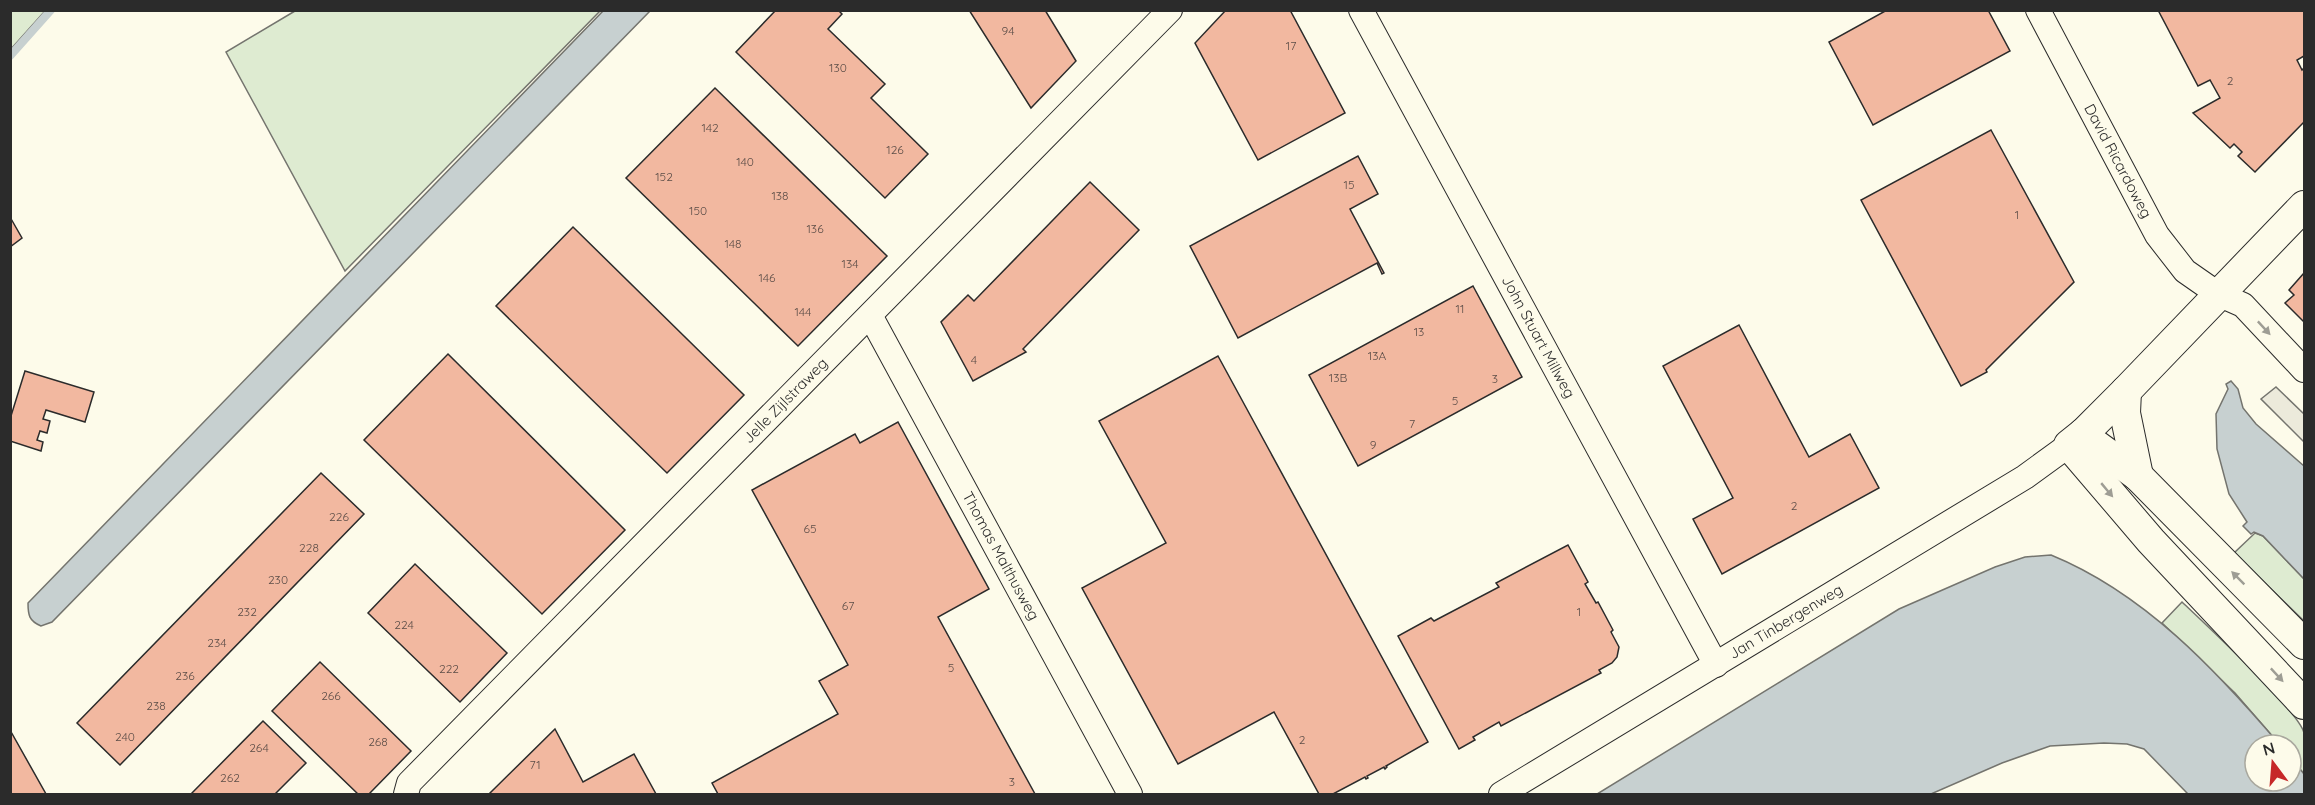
<svg xmlns="http://www.w3.org/2000/svg" width="2315" height="805" font-family="Quicksand,sans-serif">
<style>
.green{fill:#deebd1;stroke:#74746e;stroke-width:1.5}
.parking{fill:#eceadb;stroke:#74746e;stroke-width:1.5}
.water{fill:#c7d0d0;stroke:#74746e;stroke-width:1.5}
.lines{fill:none;stroke-linecap:round;stroke-linejoin:round}
.stream{stroke:#c7d0d0;stroke-width:8}
.building{fill:#f2b8a0;stroke:#2b2b2b;stroke-width:1.5}
.minor-casing{stroke:#2b2b2b;stroke-width:26}
.tertiary-casing{stroke:#2b2b2b;stroke-width:32}
.minor{stroke:#fdfbea;stroke-width:24}
.tertiary{stroke:#fdfbea;stroke-width:30}
.oneway{fill:#9e9d94}
.labels{text-anchor:middle;stroke-width:4.5;stroke-linejoin:round;paint-order:stroke}
.number-label{font-size:12px;fill:#5d4e48}
.street-label{font-size:15px;fill:#2b2b2b;stroke:#fdfbea}
</style>
<rect width="100%" height="100%" fill="#fdfbea"/>
<g class="green">
<path d="M 11,10 L 45,11 L 11,49 L 10,11 Z"/>
<path d="M 295,11 L 295,10 L 600,11 L 345,271 L 226,52 Z"/>
<path d="M 2255,533 L 2263,536 L 2304,579 L 2304,621 L 2234,553 Z"/>
<path d="M 2182,602 C 2202,621 2300,712 2304,733 C 2307,745 2304,761 2304,774 L 2291,758 L 2291,745 L 2280,745 L 2235,693 L 2162,623 Z"/>
</g>
<path class="parking" d="M 2276,387 L 2304,414 L 2304,442 L 2261,399 Z"/>
<g class="water">
<path d="M 603,11 L 650,11 L 52,622 L 41,626 C 29,621 28,615 28,603 Z"/>
<path d="M 2231,381 L 2238,389 L 2243,408 L 2256,424 L 2304,466 L 2304,579 L 2263,536 L 2254,532 L 2251,534 L 2243,526 L 2247,522 L 2229,494 L 2217,449 L 2216,414 L 2228,389 L 2226,384 Z"/>
<path d="M 2051,555 C 2144,593 2216,670 2280,745 L 2255,745 L 2255,781 L 2291,781 L 2291,758 L 2304,774 L 2304,794 L 2188,794 L 2144,749 L 2127,744 L 2104,743 L 2050,746 L 2002,763 L 1931,794 L 1597,794 L 1899,609 L 1995,567 L 2025,557 Z"/>
</g>
<g class="lines">
<path class="stream" d="M 10,56 L 51,10"/>
</g>
<g class="building">
<path d="M 776,10 L 838,10 L 842,14 L 828,29 L 885,84 L 871,98 L 928,154 L 885,198 L 736,52 Z"/>
<path d="M 969,10 L 1045,10 L 1076,61 L 1031,108 Z"/>
<path d="M 1226,10 L 1290,10 L 1345,113 L 1258,160 L 1195,43 Z"/>
<path d="M 1887,10 L 1988,10 L 2010,51 L 1873,125 L 1829,42 Z"/>
<path d="M 2158,10 L 2304,10 L 2304,56 L 2297,60 L 2302,70 L 2304,68 L 2304,122 L 2255,172 L 2238,156 L 2242,152 L 2234,144 L 2230,148 L 2193,113 L 2220,98 L 2210,80 L 2198,86 Z"/>
<path d="M 715,88 L 887,256 L 798,346 L 626,178 Z"/>
<path d="M 1991,130 L 2074,282 L 1986,370 L 1987,372 L 1961,386 L 1861,200 Z"/>
<path d="M 1358,156 L 1378,194 L 1350,209 L 1384,273 L 1382,274 L 1377,263 L 1238,338 L 1190,246 Z"/>
<path d="M 1090,182 L 1139,230 L 1023,349 L 1026,352 L 973,381 L 941,322 L 968,295 L 974,301 Z"/>
<path d="M 10,217 L 22,238 L 10,247 Z"/>
<path d="M 573,227 L 744,395 L 667,473 L 496,306 Z"/>
<path d="M 2304,273 L 2304,322 L 2285,303 L 2294,295 L 2289,290 Z"/>
<path d="M 1473,286 L 1522,377 L 1358,466 L 1309,375 Z"/>
<path d="M 1739,325 L 1809,457 L 1850,434 L 1879,488 L 1722,574 L 1693,519 L 1733,498 L 1663,366 Z"/>
<path d="M 448,354 L 625,530 L 542,614 L 364,440 Z"/>
<path d="M 1218,356 L 1428,742 L 1386,766 L 1387,767 L 1385,769 L 1384,767 L 1367,776 L 1368,778 L 1366,779 L 1365,777 L 1333,794 L 1319,794 L 1274,712 L 1178,764 L 1082,588 L 1166,543 L 1099,421 Z"/>
<path d="M 25,371 L 94,392 L 85,422 L 46,410 L 43,419 L 50,421 L 47,433 L 40,431 L 37,440 L 43,442 L 41,451 L 10,441 L 10,419 Z"/>
<path d="M 898,422 L 989,589 L 938,617 L 1035,794 L 718,794 L 712,783 L 838,714 L 819,681 L 848,665 L 752,490 L 855,434 L 860,443 Z"/>
<path d="M 321,473 L 364,514 L 120,765 L 77,723 Z"/>
<path d="M 1568,545 L 1588,582 L 1585,584 L 1596,603 L 1598,602 L 1613,630 L 1611,632 L 1619,647 L 1617,657 L 1612,663 L 1599,670 L 1601,673 L 1501,726 L 1499,722 L 1473,737 L 1475,740 L 1459,749 L 1398,636 L 1431,618 L 1434,621 L 1499,587 L 1496,583 Z"/>
<path d="M 415,564 L 507,653 L 460,702 L 368,613 Z"/>
<path d="M 320,662 L 411,751 L 369,794 L 358,794 L 272,711 Z"/>
<path d="M 263,721 L 306,763 L 275,794 L 191,794 Z"/>
<path d="M 555,729 L 583,782 L 634,754 L 656,794 L 489,794 Z"/>
<path d="M 10,730 L 46,794 L 10,794 Z"/>
</g>
<g class="lines">
<defs>
<g id="minor">
<path id="s1" d="M 1361,10 L 1716,665"/>
<path id="s2" d="M 2038,10 L 2157,235 L 2185,271 L 2218,294 L 2243,305 L 2304,370"/>
<path id="s3" d="M 871,317 L 1130,794"/>
<path id="s4" d="M 406,794 L 409,783 L 1170,10"/>
<path id="s5" d="M 1501,794 L 2025,477 L 2069,445"/>
</g>
<g id="tertiary">
<path d="M 2304,206 L 2126,391 L 2084,433 L 2069,445 L 2151,541 L 2304,704"/>
<path d="M 2126,391 L 2125,413 L 2138,476"/>
<path d="M 2084,433 L 2093,443 L 2138,476 L 2304,644"/>
</g>
</defs>
<use href="#minor" class="minor-casing"/>
<use href="#tertiary" class="tertiary-casing"/>
<use href="#minor" class="minor"/>
<use href="#tertiary" class="tertiary"/>
</g>
<defs><path id="oneway-solid" d="M-6-.8H1V-3.2L6.5 0L1 3.2V.8H-6Z" transform="scale(1.5)"/></defs>
<g class="oneway">
<use href="#oneway-solid" transform="translate(2264 328) rotate(47)"/>
<use href="#oneway-solid" transform="translate(2107 490) rotate(50)"/>
<use href="#oneway-solid" transform="translate(2238 578) rotate(-135)"/>
<use href="#oneway-solid" transform="translate(2277 675) rotate(47)"/>
</g>
<g class="labels">
<g class="number-label">
<text x="1008" y="35">94</text>
<text x="1291" y="50">17</text>
<text x="838" y="72">130</text>
<text x="2230" y="85">2</text>
<text x="710" y="132">142</text>
<text x="895" y="154">126</text>
<text x="745" y="166">140</text>
<text x="664" y="181">152</text>
<text x="1349" y="189">15</text>
<text x="780" y="200">138</text>
<text x="698" y="215">150</text>
<text x="2017" y="219">1</text>
<text x="815" y="233">136</text>
<text x="733" y="248">148</text>
<text x="850" y="268">134</text>
<text x="767" y="282">146</text>
<text x="1460" y="313">11</text>
<text x="803" y="316">144</text>
<text x="1419" y="336">13</text>
<text x="1377" y="360">13A</text>
<text x="974" y="364">4</text>
<text x="1338" y="382">13B</text>
<text x="1495" y="383">3</text>
<text x="1455" y="405">5</text>
<text x="1412" y="428">7</text>
<text x="1373" y="449">9</text>
<text x="1794" y="510">2</text>
<text x="339" y="521">226</text>
<text x="810" y="533">65</text>
<text x="309" y="552">228</text>
<text x="278" y="584">230</text>
<text x="848" y="610">67</text>
<text x="247" y="616">232</text>
<text x="1579" y="616">1</text>
<text x="404" y="629">224</text>
<text x="217" y="647">234</text>
<text x="951" y="672">5</text>
<text x="449" y="673">222</text>
<text x="185" y="680">236</text>
<text x="331" y="700">266</text>
<text x="156" y="710">238</text>
<text x="125" y="741">240</text>
<text x="1302" y="744">2</text>
<text x="378" y="746">268</text>
<text x="259" y="752">264</text>
<text x="535" y="769">71</text>
<text x="230" y="782">262</text>
<text x="1012" y="786">3</text>
</g>
<g class="street-label">
<text dy="5" stroke="none"><textPath href="#s2" startOffset="171">David Ricardoweg</textPath></text>
<text dy="5" stroke="none"><textPath href="#s1" startOffset="372">John Stuart Millweg</textPath></text>
<text dy="5" stroke="none"><textPath href="#s4" startOffset="548">Jelle Zijlstraweg</textPath></text>
<text dy="5" stroke="none"><textPath href="#s3" startOffset="272">Thomas Malthusweg</textPath></text>
<text dy="5" stroke="none"><textPath href="#s5" startOffset="333">Jan Tinbergenweg</textPath></text>
</g>
</g>
<rect width="2315" height="805" fill="none" stroke="#2b2b2b" stroke-width="24"/>
<g transform="translate(2273 763) rotate(344)"><circle r="28" fill="#fdfbea" stroke="#a9a89e" stroke-width="1.5"/>
<path d="M0-4.5L10 22L0 15L-10 22Z" fill="#c62828"/>
<text y="-9" font-size="16" font-weight="bold" text-anchor="middle" fill="#2b2b2b">N</text>
</g>
</svg>
